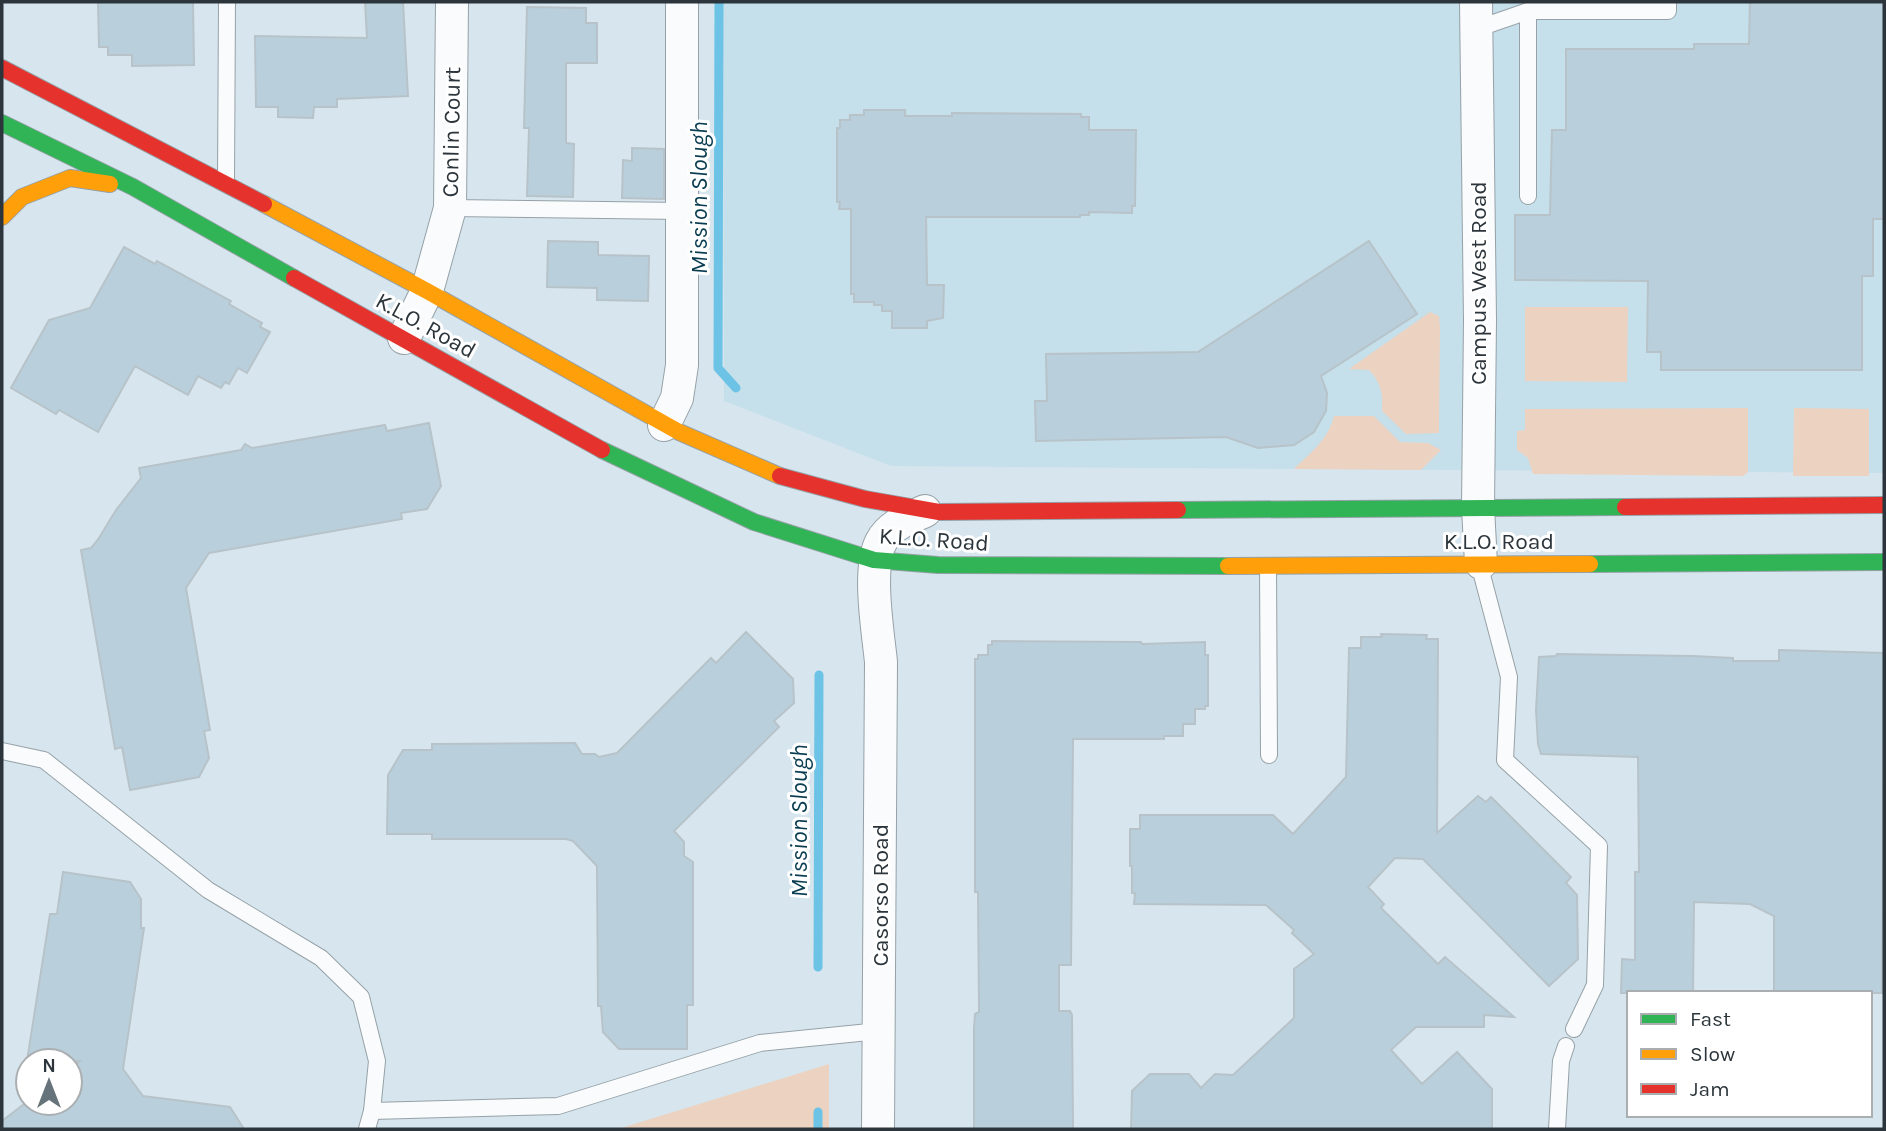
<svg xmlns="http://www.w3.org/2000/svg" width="1886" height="1131" font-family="Karla,sans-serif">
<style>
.built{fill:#c5dfeb}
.green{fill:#ebd2c1}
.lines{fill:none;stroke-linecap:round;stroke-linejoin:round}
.stream{stroke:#6cc3e6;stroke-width:9}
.building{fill:#b9d0dc;stroke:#b7c3c9;stroke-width:2}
.lane-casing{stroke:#96a1a7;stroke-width:18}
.street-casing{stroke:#96a1a7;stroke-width:34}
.fast-casing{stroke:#96a1a7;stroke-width:18}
.slow-casing{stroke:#96a1a7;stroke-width:18}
.jam-casing{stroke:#96a1a7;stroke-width:18}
.lane{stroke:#f9fbfc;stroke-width:16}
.street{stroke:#f9fbfc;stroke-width:32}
.fast{stroke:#30b455;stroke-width:16}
.slow{stroke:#ff9f0a;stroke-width:16}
.jam{stroke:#e5322d;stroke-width:16}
.labels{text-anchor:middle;stroke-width:6;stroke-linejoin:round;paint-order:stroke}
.street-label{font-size:23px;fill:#2b353b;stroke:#fff}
.water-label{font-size:24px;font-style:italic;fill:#0a3d51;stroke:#fff}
</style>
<rect width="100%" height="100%" fill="#d7e6ee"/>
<path class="built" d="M 723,2 L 1884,2 L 1884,473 L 891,466 L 724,401 Z"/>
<g class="green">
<path d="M 1525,307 L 1628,307 L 1627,382 L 1525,381 Z"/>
<path d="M 1430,312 L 1439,316 L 1440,328 L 1439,433 L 1406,434 L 1382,411 C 1383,393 1381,383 1369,370 L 1349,369 Z"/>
<path d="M 1748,408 L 1748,472 L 1743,476 L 1533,474 L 1528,458 L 1517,450 L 1517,431 L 1525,430 L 1525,409 Z"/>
<path d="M 1794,408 L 1869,409 L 1869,476 L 1793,476 Z"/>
<path d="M 1334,416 L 1374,416 L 1400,442 L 1428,443 L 1441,450 L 1421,470 L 1294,469 C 1311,452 1328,440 1334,416 Z"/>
<path d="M 829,1064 L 829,1129 L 618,1129 Z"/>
</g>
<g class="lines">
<g class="stream">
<path d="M 719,2 L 718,368 L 736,388"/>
<path d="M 818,967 L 819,675"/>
<path d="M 818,1112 L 818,1129"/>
</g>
</g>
<g class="building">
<path d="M 98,2 L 193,2 L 194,65 L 132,66 L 132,55 L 108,55 L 108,47 L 99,47 Z"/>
<path d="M 365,2 L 403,2 L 408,96 L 337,99 L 337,107 L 314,107 L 313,118 L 278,117 L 278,107 L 256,107 L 255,36 L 367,38 Z"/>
<path d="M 1750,2 L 1884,2 L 1884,219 L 1873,219 L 1873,276 L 1862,276 L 1862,370 L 1661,370 L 1661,352 L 1647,352 L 1648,281 L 1515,280 L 1515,215 L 1550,215 L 1552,130 L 1566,130 L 1566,49 L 1694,49 L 1694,44 L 1749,44 Z"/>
<path d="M 527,7 L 586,8 L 586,23 L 597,23 L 597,63 L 566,63 L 566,143 L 574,144 L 573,197 L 527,196 L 529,128 L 524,128 Z"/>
<path d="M 864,110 L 905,110 L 905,116 L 952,116 L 952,113 L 1081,114 L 1081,117 L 1089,117 L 1089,130 L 1136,130 L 1135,206 L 1132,206 L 1132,213 L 1089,212 L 1089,215 L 1080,215 L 1080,217 L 926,217 L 927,285 L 944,285 L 943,318 L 927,321 L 927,328 L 892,328 L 892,311 L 882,311 L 882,305 L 874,305 L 874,302 L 854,302 L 854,294 L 851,294 L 851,209 L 839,209 L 840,202 L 837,202 L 837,128 L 840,128 L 840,120 L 850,120 L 850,115 L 864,115 Z"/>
<path d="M 632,148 L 664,149 L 664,199 L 622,198 L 623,160 L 632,161 Z"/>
<path d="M 548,241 L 598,242 L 598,255 L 649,256 L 648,301 L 597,300 L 597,288 L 547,287 Z"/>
<path d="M 1369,241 L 1417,314 L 1321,376 L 1327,393 L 1326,411 L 1314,432 L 1294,445 L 1258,448 L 1226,437 L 1036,441 L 1035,401 L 1047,401 L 1046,354 L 1198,352 Z"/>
<path d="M 124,247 L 155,264 L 157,261 L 231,301 L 229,304 L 262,323 L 260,327 L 270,332 L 247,373 L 238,368 L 229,384 L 225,382 L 221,388 L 198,376 L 188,395 L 135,366 L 98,432 L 59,410 L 56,414 L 11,388 L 49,320 L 90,308 Z"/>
<path d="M 429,423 L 441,486 L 427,509 L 401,513 L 402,519 L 209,553 L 186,588 L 210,730 L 204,731 L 209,758 L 199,777 L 130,790 L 122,747 L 115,749 L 81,550 L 91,548 L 99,538 L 116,510 L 141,478 L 139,468 L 241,450 L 245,444 L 252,448 L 385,425 L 387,431 Z"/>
<path d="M 746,632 L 793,679 L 794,703 L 774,721 L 779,727 L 674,831 L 684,842 L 684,856 L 693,862 L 693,1005 L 687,1005 L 687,1049 L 619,1049 L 603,1032 L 601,1006 L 598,1006 L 597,866 L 573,841 L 566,839 L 432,839 L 432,834 L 387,834 L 388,775 L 403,750 L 432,750 L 432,744 L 575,743 L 582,754 L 595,754 L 599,757 L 617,753 L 711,658 L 716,663 Z"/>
<path d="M 1381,634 L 1427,635 L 1426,639 L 1438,639 L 1437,833 L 1478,796 L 1486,802 L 1491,797 L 1571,877 L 1566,883 L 1577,895 L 1578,959 L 1549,986 L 1423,859 L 1395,858 L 1368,887 L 1384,904 L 1381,908 L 1438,964 L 1445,957 L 1514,1017 L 1484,1015 L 1484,1027 L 1416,1027 L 1391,1050 L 1422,1084 L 1457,1052 L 1492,1089 L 1492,1129 L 1131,1129 L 1132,1091 L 1150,1074 L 1189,1074 L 1201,1088 L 1215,1074 L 1233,1075 L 1294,1018 L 1294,969 L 1314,954 L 1292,933 L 1294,930 L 1266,905 L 1134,904 L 1135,893 L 1132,893 L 1132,866 L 1130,866 L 1130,829 L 1140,829 L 1140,815 L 1273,815 L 1293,834 L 1346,777 L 1349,648 L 1361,648 L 1361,637 L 1382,637 Z"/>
<path d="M 992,641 L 1141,642 L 1142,644 L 1205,642 L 1205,655 L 1208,655 L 1208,706 L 1205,706 L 1205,709 L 1195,709 L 1195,724 L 1183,724 L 1183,736 L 1164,736 L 1164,739 L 1073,739 L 1071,965 L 1059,965 L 1059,1011 L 1070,1011 L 1072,1015 L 1073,1129 L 974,1129 L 974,1028 L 975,1014 L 979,1012 L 978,892 L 975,892 L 975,659 L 978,659 L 978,655 L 988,655 L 988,645 L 992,645 Z"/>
<path d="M 1779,650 L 1884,653 L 1882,993 L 1774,993 L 1774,916 L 1750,904 L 1694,902 L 1693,993 L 1621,993 L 1622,959 L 1635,960 L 1635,872 L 1639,872 L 1638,757 L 1541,754 L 1538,744 L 1536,710 L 1539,657 L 1556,656 L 1557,654 L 1693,656 L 1733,658 L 1733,661 L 1779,661 Z"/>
<path d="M 63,872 L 130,882 L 141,899 L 141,928 L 144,928 L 123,1069 L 143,1096 L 230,1107 L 244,1129 L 2,1129 L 2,1121 L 28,1101 L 28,1103 L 70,1103 L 70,1069 L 80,1061 L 27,1061 L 50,914 L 57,914 Z"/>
</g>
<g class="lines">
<defs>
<g id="lane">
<path d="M 1528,11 L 1528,196"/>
<path d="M 1476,29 L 1528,11 L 1668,11 L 1668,2"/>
<path d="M 226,181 L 227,2"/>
<path d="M 450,208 L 682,211"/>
<path d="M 1481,563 L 1482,575 L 1509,677 L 1505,760 L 1599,846 L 1595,985 L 1574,1029"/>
<path d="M 1268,566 L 1269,755"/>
<path d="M 2,751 L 44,760 L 208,890 L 321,958 L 361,997 L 377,1061 L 372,1111 L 558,1106 L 760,1043 L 879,1031"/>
<path d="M 367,1129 L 372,1111"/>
<path d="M 1557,1129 L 1561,1061 L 1566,1046"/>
</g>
<g id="street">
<path d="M 1476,2 L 1480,320 L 1478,508 L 1481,563"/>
<path d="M 404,338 L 427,291 L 450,208 L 452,2"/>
<path d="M 664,425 L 677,398 L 682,365 L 682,2"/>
<path d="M 878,1129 L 881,662 C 878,632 867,568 881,542 C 890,525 908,519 925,511"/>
</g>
<g id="fast">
<path d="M 2,123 L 133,187 L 294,278"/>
<path d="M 602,450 L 754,522 L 874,560 L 938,565 L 1228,566"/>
<path d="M 1178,510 L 1625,507"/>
<path d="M 1590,564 L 1884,562"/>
</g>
<g id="slow">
<path d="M 264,204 L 427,291 L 679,432 L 780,476"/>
<path d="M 2,217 L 22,197 L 70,178 L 110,184"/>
<path d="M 1228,566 L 1590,564"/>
</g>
<g id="jam">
<path d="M 2,68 L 264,204"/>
<path d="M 294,278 L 602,450"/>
<path d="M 780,476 L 865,499 L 939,512 L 1178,510"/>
<path d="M 1625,507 L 1884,505"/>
</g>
</defs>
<use href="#lane" class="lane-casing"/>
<use href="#street" class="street-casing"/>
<use href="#fast" class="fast-casing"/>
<use href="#slow" class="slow-casing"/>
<use href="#jam" class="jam-casing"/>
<use href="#lane" class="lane"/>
<use href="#street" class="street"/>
<use href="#fast" class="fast"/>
<use href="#slow" class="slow"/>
<use href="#jam" class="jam"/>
</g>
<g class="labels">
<g class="street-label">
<text transform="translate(451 132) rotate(-89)" y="8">Conlin Court</text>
<text transform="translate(1478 283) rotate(-90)" y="8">Campus West Road</text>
<text transform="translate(426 325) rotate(29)" y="8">K.L.O. Road</text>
<text transform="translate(934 539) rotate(4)" y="8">K.L.O. Road</text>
<text x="1499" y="549">K.L.O. Road</text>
<text transform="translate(880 895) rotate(-90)" y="8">Casorso Road</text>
</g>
<g class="water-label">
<text transform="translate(699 198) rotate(-90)" y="8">Mission Slough</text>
<text transform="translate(799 821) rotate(-90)" y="8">Mission Slough</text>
</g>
</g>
<rect width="1886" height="1131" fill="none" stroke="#2b353b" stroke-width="7"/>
<rect x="1627" y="991" width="245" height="126" fill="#ffffff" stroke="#aaaeb1" stroke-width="2"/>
<rect x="1641" y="1014" width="35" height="10" fill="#30b455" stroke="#aaaeb1" stroke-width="2"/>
<text x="1690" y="1026" font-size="21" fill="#2b353b">Fast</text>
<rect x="1641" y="1049" width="35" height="10" fill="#ff9f0a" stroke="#aaaeb1" stroke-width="2"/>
<text x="1690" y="1061" font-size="21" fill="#2b353b">Slow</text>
<rect x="1641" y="1084" width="35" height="10" fill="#e5322d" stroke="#aaaeb1" stroke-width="2"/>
<text x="1690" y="1096" font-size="21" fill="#2b353b">Jam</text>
<g transform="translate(49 1082)"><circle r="33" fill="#ffffff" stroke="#aaaeb1" stroke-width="2"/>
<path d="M0-5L12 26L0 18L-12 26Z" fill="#67737a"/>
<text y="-10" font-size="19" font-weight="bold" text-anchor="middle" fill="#2b353b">N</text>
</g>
</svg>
